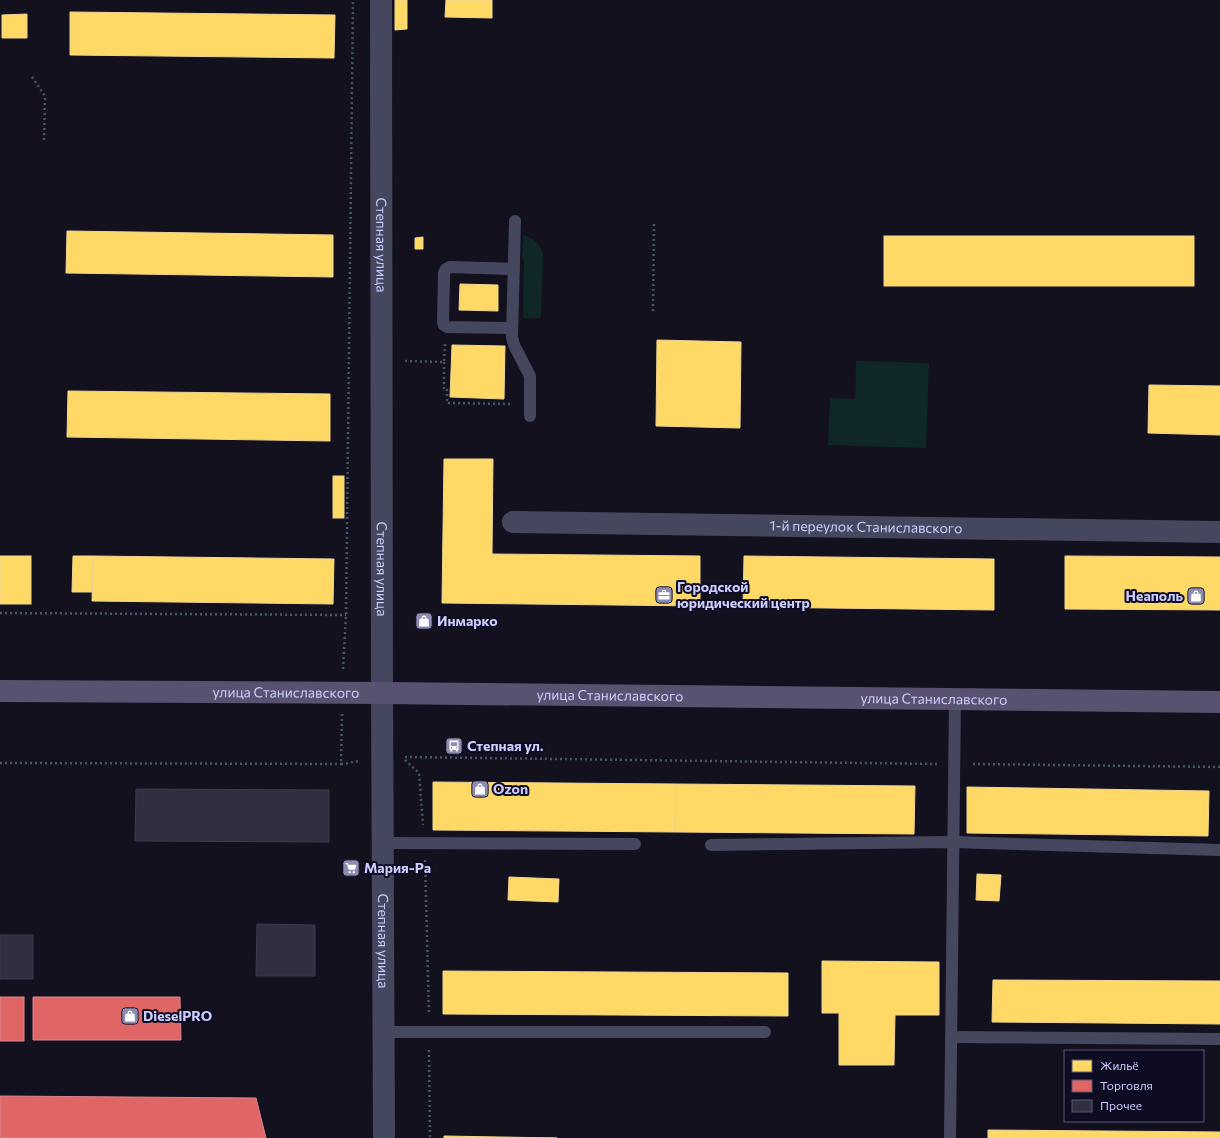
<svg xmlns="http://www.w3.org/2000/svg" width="1220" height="1138" font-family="Commissioner,sans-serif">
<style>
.green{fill:#0f2827}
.homes{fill:#ffd966;stroke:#f0d594}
.shops{fill:#e06666;stroke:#db8594}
.building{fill:#302f3f;stroke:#3c3b52}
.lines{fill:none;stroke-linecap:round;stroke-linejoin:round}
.path{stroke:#465864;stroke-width:2.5;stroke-dasharray:2 3;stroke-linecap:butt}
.service{stroke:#45475e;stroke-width:12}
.minor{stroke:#45475e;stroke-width:22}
.tertiary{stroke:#45475e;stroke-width:22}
.primary{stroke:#595170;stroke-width:22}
.labels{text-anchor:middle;stroke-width:4;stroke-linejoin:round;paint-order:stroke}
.street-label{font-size:14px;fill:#cecdff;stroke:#0e0c22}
.poi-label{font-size:14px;font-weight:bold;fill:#cecdff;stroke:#0e0c22;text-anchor:start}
</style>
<rect width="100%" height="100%" fill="#12111d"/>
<g class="green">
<path d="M 523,235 C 534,238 539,243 543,254 L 541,318 L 523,318 L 524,260 L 522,259 Z"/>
<path d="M 856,361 L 929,363 L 926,448 L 828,445 L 830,398 L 855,399 Z"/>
</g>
<g class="homes">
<path d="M 395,0 L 407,0 L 407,29 L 395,30 Z"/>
<path d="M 446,0 L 492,0 L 492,18 L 445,17 Z"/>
<path d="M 70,12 L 335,15 L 334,58 L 70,55 Z"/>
<path d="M 27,14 L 27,38 L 2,38 L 2,15 Z"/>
<path d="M 67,231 L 333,235 L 333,277 L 66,273 Z"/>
<rect x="884" y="236" width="310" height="50"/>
<path d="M 423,237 L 423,249 L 415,249 L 415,238 Z"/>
<path d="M 460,284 L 498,285 L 498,311 L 459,310 Z"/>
<path d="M 657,340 L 741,342 L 740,428 L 656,426 Z"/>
<path d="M 452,345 L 505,346 L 504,399 L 450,397 Z"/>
<path d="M 1149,385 L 1220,386 L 1220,435 L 1148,433 Z"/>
<path d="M 68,391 L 330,394 L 330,441 L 67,437 Z"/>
<path d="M 444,459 L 493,459 L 492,554 L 700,556 L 700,606 L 442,603 Z"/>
<rect x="333" y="476" width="11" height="42"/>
<rect x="0" y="556" width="31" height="48"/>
<path d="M 73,556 L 93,556 L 92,592 L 72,592 Z"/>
<path d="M 93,556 L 334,559 L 333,604 L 92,601 Z"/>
<path d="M 744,556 L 994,559 L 994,610 L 743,607 Z"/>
<path d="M 1065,556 L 1220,557 L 1220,610 L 1065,609 Z"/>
<path d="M 433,782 L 676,784 L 675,832 L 433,830 Z"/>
<path d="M 676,784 L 915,786 L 914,834 L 675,832 Z"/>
<path d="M 967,787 L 1209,791 L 1208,836 L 967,833 Z"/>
<path d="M 977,874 L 1001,875 L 999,901 L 976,900 Z"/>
<path d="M 509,877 L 559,879 L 558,902 L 508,900 Z"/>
<path d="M 822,961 L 939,962 L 939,1015 L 895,1015 L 894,1065 L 839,1065 L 839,1013 L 822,1013 Z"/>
<path d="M 443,971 L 788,973 L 788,1016 L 443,1014 Z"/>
<path d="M 993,980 L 1220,981 L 1220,1024 L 992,1022 Z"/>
<path d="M 988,1130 L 1220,1132 L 1220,1138 L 988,1138 Z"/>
<path d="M 444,1136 L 557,1138 L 444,1138 Z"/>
</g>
<g class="shops">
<rect x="0" y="997" width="24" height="44"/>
<path d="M 33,997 L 180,997 L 181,1040 L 33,1040 Z"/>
<path d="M 0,1096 L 256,1098 L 266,1138 L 0,1138 Z"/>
</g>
<g class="building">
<path d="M 136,789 L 329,790 L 329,842 L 135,841 Z"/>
<path d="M 257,924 L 315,925 L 315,976 L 256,976 Z"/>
<rect x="0" y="935" width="33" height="44"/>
</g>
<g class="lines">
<g class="path">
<path d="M 32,77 L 45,96 L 44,141"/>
<path d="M 653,311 L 654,222"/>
<path d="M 405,361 L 444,362 L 445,344"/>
<path d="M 444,362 L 444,390 L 447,390 L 447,403 L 512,404"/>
<path d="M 0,613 L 346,615"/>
<path d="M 343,669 L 346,615 L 353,0"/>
<path d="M 342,714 L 341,764 L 360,761"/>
<path d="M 405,757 L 938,764"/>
<path d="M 405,760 L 419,773 L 423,825"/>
<path d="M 0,763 L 341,764"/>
<path d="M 973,764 L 1220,767"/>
<path d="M 425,860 L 429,1015"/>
<path d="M 429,1050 L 430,1138"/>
</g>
<g class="service">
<path d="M 515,221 L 512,337 L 514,345 L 530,376 L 530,416"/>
<path d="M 512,328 L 447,327 L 444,325 L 443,322 L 444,273 L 446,269 L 450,267 L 514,269"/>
<path d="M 383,843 L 635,844"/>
<path d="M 711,845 L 953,842 L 1220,850"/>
<path d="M 384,1032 L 765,1032"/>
<path d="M 951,1037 L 1220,1039"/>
<path d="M 950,1138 L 955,699"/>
</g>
<path class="minor" id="s1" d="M 513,522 L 1220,532"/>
<path class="tertiary" id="s2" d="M 381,0 L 382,693 L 384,1138"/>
<path class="primary" id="s3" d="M 0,691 L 382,693 L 1220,702"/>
</g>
<defs>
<symbol id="office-square" viewBox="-11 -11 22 22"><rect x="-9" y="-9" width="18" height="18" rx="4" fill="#8c8bb0" stroke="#0e0c22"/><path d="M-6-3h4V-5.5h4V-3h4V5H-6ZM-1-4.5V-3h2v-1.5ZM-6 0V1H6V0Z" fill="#fff"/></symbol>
<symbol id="shop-square" viewBox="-11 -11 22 22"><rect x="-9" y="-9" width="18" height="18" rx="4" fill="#8c8bb0" stroke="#0e0c22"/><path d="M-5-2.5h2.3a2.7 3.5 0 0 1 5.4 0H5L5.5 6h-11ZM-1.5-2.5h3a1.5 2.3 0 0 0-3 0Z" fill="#fff"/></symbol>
<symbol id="bus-square" viewBox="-11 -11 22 22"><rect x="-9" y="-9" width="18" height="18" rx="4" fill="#8c8bb0" stroke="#0e0c22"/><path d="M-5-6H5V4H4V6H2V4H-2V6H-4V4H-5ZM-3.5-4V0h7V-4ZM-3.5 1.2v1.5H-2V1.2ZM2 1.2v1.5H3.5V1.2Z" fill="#fff"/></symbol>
<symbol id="supermarket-square" viewBox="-11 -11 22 22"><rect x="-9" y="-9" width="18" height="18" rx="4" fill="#8c8bb0" stroke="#0e0c22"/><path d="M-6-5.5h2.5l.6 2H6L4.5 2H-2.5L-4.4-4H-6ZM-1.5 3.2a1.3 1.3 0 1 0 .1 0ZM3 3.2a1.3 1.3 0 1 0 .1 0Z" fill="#fff"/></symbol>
</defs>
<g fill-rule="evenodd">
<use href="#office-square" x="654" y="585" width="20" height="20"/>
<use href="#shop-square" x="1186" y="586" width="20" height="20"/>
<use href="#shop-square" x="414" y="611" width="20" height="20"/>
<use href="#bus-square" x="444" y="736" width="20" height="20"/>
<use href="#shop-square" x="470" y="779" width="20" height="20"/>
<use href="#supermarket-square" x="341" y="858" width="20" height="20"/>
<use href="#shop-square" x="120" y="1006" width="20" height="20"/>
</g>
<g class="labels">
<g class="street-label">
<text dy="5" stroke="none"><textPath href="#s2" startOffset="245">Степная улица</textPath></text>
<text dy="5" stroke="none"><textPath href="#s1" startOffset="353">1-й переулок Станиславского</textPath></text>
<text dy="5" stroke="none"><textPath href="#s2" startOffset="569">Степная улица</textPath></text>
<text dy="5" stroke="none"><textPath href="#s3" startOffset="286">улица Станиславского</textPath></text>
<text dy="5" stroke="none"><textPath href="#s3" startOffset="610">улица Станиславского</textPath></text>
<text dy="5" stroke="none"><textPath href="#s3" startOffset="934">улица Станиславского</textPath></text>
<text dy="5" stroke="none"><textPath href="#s2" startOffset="941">Степная улица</textPath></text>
</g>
<g class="poi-label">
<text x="677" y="592">Городской<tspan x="677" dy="16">юридический центр</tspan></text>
<text x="1183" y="601" text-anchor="end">Неаполь</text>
<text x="437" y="626">Инмарко</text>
<text x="467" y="751">Степная ул.</text>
<text x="493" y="794">Ozon</text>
<text x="364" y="873">Мария-Ра</text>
<text x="143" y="1021">DieselPRO</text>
</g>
</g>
<rect x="1064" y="1050" width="140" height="72" fill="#0e0c22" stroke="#5b597a"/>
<rect x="1072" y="1060" width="20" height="12" fill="#ffd966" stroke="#5b597a"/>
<text x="1100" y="1070" font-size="12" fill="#cecdff">Жильё</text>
<rect x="1072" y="1080" width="20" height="12" fill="#e06666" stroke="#5b597a"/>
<text x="1100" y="1090" font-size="12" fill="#cecdff">Торговля</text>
<rect x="1072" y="1100" width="20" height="12" fill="#302f3f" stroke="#5b597a"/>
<text x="1100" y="1110" font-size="12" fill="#cecdff">Прочее</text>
</svg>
